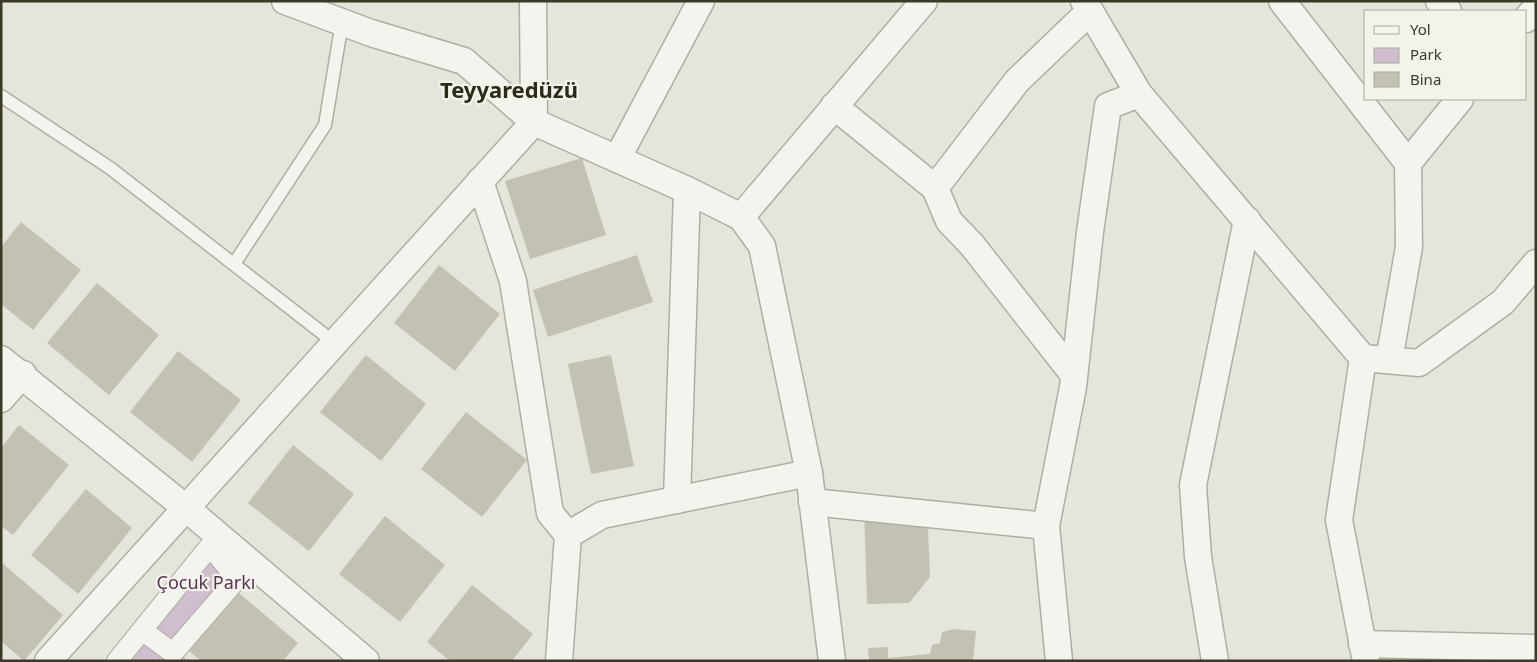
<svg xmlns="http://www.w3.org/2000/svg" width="1537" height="662" font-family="'Noto Sans',sans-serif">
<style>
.green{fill:#cfbece}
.building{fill:#c2c1b4}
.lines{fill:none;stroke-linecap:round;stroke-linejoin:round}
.service-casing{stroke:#afaea2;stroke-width:15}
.pedestrian-casing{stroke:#afaea2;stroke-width:22}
.minor-casing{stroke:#afaea2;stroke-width:29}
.service{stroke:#f4f4ee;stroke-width:12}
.pedestrian{stroke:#f4f4ee;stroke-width:20}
.minor{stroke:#f4f4ee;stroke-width:26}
.labels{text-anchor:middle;stroke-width:4.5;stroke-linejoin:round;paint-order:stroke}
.park-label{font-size:18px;fill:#563551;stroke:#f3f3eb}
.district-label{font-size:22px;font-weight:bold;fill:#2c2b19;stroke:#f3f3eb}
</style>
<rect width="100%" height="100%" fill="#e6e5dc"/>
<path class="green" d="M 203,542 L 247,576 L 182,655 L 188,661 L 106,661 L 138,624 Z"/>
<g class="building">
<path d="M 582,158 L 606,235 L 530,259 L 505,181 Z"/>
<path d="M 21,222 L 81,270 L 33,330 L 1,304 L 1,247 Z"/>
<path d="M 637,255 L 653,302 L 548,337 L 533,290 Z"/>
<path d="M 439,265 L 500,314 L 455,371 L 394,323 Z"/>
<path d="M 97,283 L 159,335 L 109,395 L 47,343 Z"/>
<path d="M 178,351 L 241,400 L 192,462 L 130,412 Z"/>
<path d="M 366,355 L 426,404 L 381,461 L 320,412 Z"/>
<path d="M 611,355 L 634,466 L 591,474 L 568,364 Z"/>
<path d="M 466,412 L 527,460 L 482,517 L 421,469 Z"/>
<path d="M 19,425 L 69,465 L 13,535 L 1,526 L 1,448 Z"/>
<path d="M 293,445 L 354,494 L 309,551 L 248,503 Z"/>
<path d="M 86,489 L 132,528 L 78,594 L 31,555 Z"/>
<path d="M 908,506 L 928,528 L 930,577 L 909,603 L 867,604 L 864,507 Z"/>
<path d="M 385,516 L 445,565 L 400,622 L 339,574 Z"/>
<path d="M 1,562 L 63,615 L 24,661 L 1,641 Z"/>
<path d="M 472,585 L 533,634 L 512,661 L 450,661 L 427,642 Z"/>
<path d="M 239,593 L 298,643 L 283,661 L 201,661 L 189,651 Z"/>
<path d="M 954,629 L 976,631 L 973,661 L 869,661 L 868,648 L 888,647 L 888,658 L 930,654 L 932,645 L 940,643 L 942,632 Z"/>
</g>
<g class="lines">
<defs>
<g id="service">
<path d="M 1,96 L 110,168 L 335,343"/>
<path d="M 234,264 L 325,125 L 342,22"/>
</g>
<path id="pedestrian" d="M 117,661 L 210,546 L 237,579 L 173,653 L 143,631"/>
<g id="minor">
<path d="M 285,1 L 371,33 L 464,61 L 534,122 L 687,190 L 741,217 L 762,246 L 809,473 L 832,661"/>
<path d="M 1084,1 L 1139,94 L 1363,358 L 1419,363 L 1503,302 L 1536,263"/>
<path d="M 1282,1 L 1408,163 L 1409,247 L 1389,360"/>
<path d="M 1439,1 L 1448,11"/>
<path d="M 1526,19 L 1536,8"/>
<path d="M 834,106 L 935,188 L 949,221 L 972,245 L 1074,375"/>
<path d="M 617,159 L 701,1"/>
<path d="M 1408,163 L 1460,99"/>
<path d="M 480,181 L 513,281 L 550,513 L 568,535"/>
<path d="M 935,188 L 1017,81 L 1090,11"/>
<path d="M 741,217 L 924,1"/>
<path d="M 1363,358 L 1339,520 L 1366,661"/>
<path d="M 1,359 L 186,508 L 366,661"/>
<path d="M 1,399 L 23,374"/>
<path d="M 677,500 L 687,190"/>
<path d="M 812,502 L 1046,526 L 1059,661"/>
<path d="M 1046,526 L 1073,387 L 1090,232 L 1108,106 L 1139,94"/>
<path d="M 1362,644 L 1536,648"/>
<path d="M 48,661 L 534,122 L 533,1"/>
<path d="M 559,661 L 568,535 L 602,515 L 809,473"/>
<path d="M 1215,661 L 1198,557 L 1193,485 L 1247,220"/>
</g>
</defs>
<use href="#service" class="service-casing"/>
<use href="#pedestrian" class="pedestrian-casing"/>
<use href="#minor" class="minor-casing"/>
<use href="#service" class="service"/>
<use href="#pedestrian" class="pedestrian"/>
<use href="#minor" class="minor"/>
</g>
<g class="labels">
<g class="park-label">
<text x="206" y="589">Çocuk Parkı</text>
</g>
<g class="district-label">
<text x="509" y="98">Teyyaredüzü</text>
</g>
</g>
<rect width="1537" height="662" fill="none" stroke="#3b3a27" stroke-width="5"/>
<rect x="1364" y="10" width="162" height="90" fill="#f3f3eb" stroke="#a9a99d"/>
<rect x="1374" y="26" width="25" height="8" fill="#f4f4ee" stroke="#a9a99d"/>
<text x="1410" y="35" font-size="15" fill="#3b3a27">Yol</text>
<rect x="1374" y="48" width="25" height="15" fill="#cfbece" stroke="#a9a99d"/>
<text x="1410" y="60" font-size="15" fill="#3b3a27">Park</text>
<rect x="1374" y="72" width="25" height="15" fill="#c2c1b4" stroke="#a9a99d"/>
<text x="1410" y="85" font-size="15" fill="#3b3a27">Bina</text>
</svg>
